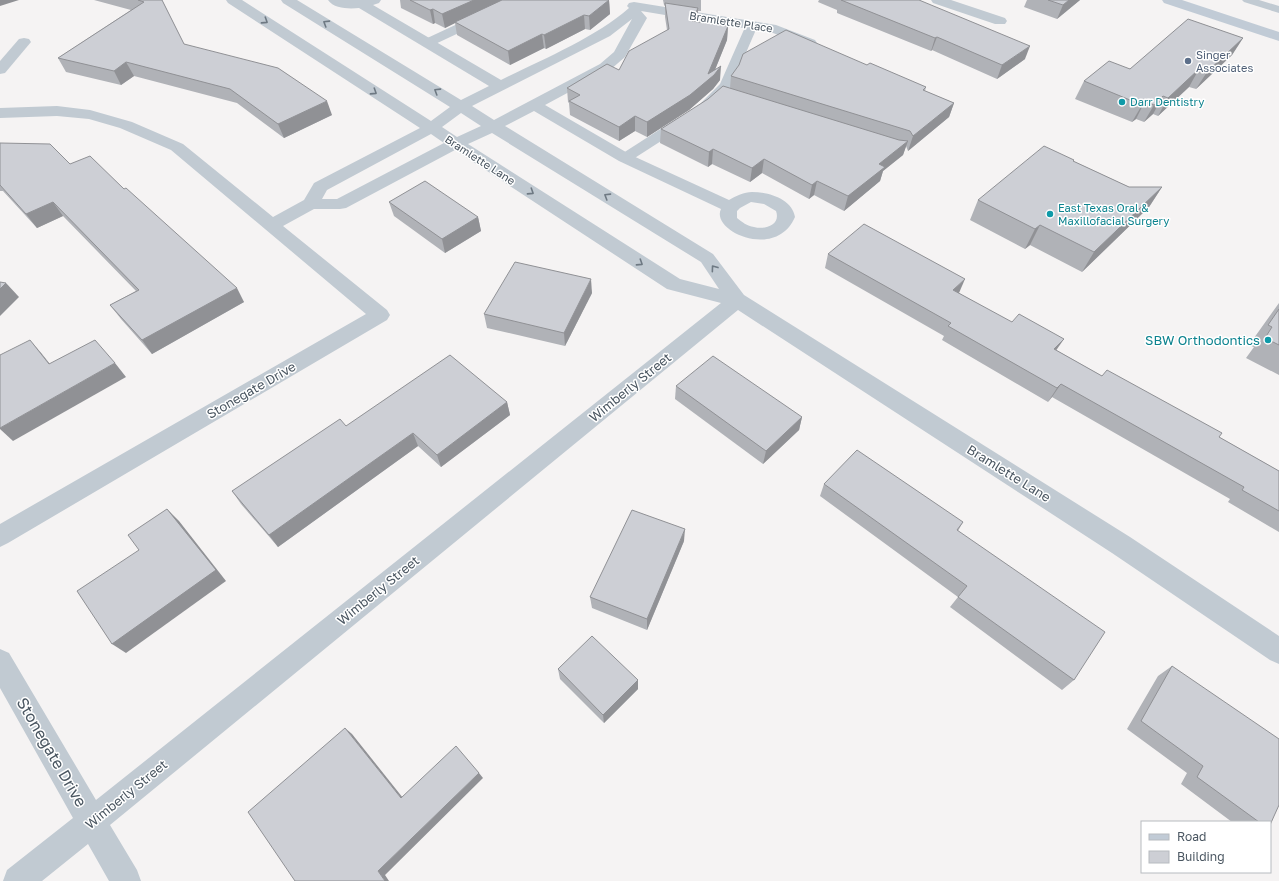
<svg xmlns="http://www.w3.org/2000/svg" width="1279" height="881" font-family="'Golos Text',sans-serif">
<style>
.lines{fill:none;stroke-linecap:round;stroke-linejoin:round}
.service{fill:#c1cad2;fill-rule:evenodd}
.minor{fill:#c1cad2;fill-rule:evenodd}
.secondary{fill:#c1cbd6;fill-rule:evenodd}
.wall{fill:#b0b2b7}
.shaded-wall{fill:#909195}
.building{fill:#cdcfd5;stroke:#909195}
.oneway{stroke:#6e7983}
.service-dot{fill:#5c6f8a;stroke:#fff;stroke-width:1.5}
.culture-dot{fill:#0f9aa8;stroke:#fff;stroke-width:1.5}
.labels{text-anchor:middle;stroke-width:3;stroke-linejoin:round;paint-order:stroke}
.far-street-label{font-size:11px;fill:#4a5661;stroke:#fff}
.far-service-label{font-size:11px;fill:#4e5e75;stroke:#fff;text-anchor:start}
.far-culture-label{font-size:11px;fill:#0d838f;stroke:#fff;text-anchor:start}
.culture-label{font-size:13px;fill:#0d838f;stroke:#fff;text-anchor:end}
.street-label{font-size:13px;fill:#4a5661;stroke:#fff}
.near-street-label{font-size:16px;fill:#4a5661;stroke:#fff}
</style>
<rect width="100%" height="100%" fill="#f5f3f3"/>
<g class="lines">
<g class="service">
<path d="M 509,0 L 523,0 L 510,9 L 431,46 L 423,46 L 421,43 L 423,40 Z"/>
<path d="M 1242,0 L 1259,0 L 1279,6 L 1279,13 L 1244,2 Z"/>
<path d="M 752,21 L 756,23 L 758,25 L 732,85 L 712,108 L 702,108 L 700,105 L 702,102 L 720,84 L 746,25 L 748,23 Z"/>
<path d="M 681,118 L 686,119 L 688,122 L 686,125 L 630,161 L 625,162 L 620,161 L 618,158 L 620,155 L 676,119 Z"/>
</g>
<g class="minor">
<path d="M 226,0 L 242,0 L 431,121 L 450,107 L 283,3 L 281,0 L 297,0 L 461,100 L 489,86 L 359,8 C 350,9 334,9 328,0 L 381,0 L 379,3 L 373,5 L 501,80 C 541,60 595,38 629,8 L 627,6 L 629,3 L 634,2 L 776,25 L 815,40 L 817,43 L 815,46 L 810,47 L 773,33 L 641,11 L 647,18 L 625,57 L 610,70 L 545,105 L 631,155 L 729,200 C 736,196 744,192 752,192 C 769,192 792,199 795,217 C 776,261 710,231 721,209 L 619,161 L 534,111 L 505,126 L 713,254 L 744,295 L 1130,537 L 1279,636 L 1279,664 L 1270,660 L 1112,553 L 738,310 L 110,825 L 137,870 L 141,881 L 109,881 L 88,844 L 42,881 L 3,881 L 7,870 L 73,818 L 0,688 L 0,649 L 9,653 L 96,800 L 721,303 L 667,289 L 455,150 L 346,208 L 340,209 L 314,209 L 283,226 L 387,310 L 390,315 L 387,320 L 8,543 L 0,547 L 0,524 L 366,314 L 171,150 L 120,128 L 89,119 L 57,116 L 0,118 L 0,108 L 57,106 L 90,110 L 132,122 L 183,144 L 273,217 L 304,200 L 314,183 L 420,128 L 228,3 ZM 632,19 L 614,52 L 600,64 L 494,120 L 472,106 L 610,36 ZM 461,113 L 481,126 L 457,137 L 442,127 ZM 492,133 L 701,262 L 719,289 L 680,279 L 468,144 ZM 431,134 L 444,143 L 337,199 L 322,199 L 327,190 ZM 751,202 L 764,204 L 776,211 C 781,225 765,230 754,227 C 747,226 742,222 737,218 L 737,211 L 740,208 Z"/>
<path d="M 931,0 L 951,0 L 1005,18 L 1007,21 L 1005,24 L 995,24 L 933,3 Z"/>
<path d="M 24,38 L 29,39 L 31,42 L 5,73 L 0,74 L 0,61 L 19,39 Z"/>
</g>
<path class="secondary" d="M 1162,0 L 1182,0 L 1279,32 L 1279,41 L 1164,3 Z"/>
</g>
<g class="wall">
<path d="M 94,0 L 162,0 L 184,44 L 332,115 L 284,138 L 237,103 L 134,76 L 121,85 L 66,72 L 58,58 L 131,10 Z"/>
<path d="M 400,0 L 609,0 L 610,14 L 590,30 L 585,29 L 546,49 L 544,48 L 510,65 L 457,35 L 455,23 L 445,28 L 435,23 L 433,24 L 401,8 Z"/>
<path d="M 663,0 L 701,0 L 701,11 L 698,11 L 697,22 L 728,26 L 727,40 L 715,70 L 720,80 L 713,89 L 689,110 L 647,137 L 635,131 L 619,141 L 570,115 L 569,103 L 568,102 L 567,88 L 619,70 L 667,30 L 665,17 L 665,6 L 664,5 Z"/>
<path d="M 819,0 L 919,0 L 1025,59 L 997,79 L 932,50 L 931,51 L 837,13 L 837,10 L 818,2 Z"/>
<path d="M 1027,0 L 1080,0 L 1057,19 L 1024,7 Z"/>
<path d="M 1243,38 L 1232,55 L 1196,89 L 1189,87 L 1158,116 L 1153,114 L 1144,122 L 1136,119 L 1132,122 L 1075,99 L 1084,81 Z"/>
<path d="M 867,65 L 926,87 L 925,91 L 954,103 L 949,117 L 908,151 L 906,146 L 903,155 L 883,171 L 880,181 L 844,211 L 814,195 L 809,199 L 762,173 L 750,182 L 712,164 L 708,167 L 660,143 L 661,129 L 730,88 L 731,76 Z"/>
<path d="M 0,143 L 70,164 L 124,189 L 244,302 L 152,354 L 121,319 L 110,305 L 136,291 L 63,216 L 37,228 L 3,191 L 0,191 Z"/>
<path d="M 1073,161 L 1129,187 L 1162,187 L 1149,207 L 1082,272 L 1030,245 L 1025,249 L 970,220 L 978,200 Z"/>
<path d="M 389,202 L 478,217 L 481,231 L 445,253 L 394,216 Z"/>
<path d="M 828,254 L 959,293 L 1056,350 L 1102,376 L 1219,437 L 1279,471 L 1279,532 L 1228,502 L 1230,499 L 1052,397 L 1048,402 L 942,340 L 944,336 L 825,268 Z"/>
<path d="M 592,293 L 565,346 L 487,328 L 484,314 Z"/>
<path d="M 1279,303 L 1279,375 L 1246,358 L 1254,347 L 1249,345 Z"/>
<path d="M 676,386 L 802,417 L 799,430 L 763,464 L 675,399 Z"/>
<path d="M 507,402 L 510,415 L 441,467 L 418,446 L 278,547 L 241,504 L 232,491 L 346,426 Z"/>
<path d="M 824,484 L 963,522 L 958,531 L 1074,680 L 1062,690 L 950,607 L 958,597 L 820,496 Z"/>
<path d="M 684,541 L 647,630 L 592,608 L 590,597 Z"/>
<path d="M 1172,666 L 1270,822 L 1232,822 L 1181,784 L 1187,773 L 1127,729 L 1158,676 Z"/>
<path d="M 558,669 L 638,680 L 638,689 L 604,723 L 560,679 Z"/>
</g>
<g class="shaded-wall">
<path d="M 0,0 L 19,0 L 0,6 Z"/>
<path d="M 474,0 L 505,0 L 455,22 L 455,23 L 445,28 L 442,14 Z"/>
<path d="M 609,0 L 610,14 L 590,30 L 589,16 Z"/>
<path d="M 1069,0 L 1080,0 L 1057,19 L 1063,5 Z"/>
<path d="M 698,8 L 697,22 L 692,21 Z"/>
<path d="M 433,9 L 435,23 L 433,24 L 430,10 Z"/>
<path d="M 584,15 L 585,29 L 546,49 L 544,35 Z"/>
<path d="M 728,26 L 727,40 L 712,77 L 721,66 L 720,80 L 713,89 L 689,110 L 647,137 L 647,122 L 708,74 Z"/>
<path d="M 542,34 L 544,48 L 510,65 L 508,51 Z"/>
<path d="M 937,37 L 932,50 L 931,51 L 935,38 Z"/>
<path d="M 1243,38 L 1232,55 L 1196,89 L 1207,72 Z"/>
<path d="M 1030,46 L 1025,59 L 997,79 L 1002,65 Z"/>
<path d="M 126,62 L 134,76 L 121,85 L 114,71 Z"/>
<path d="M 1199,69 L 1189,87 L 1158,116 L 1168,98 Z"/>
<path d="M 1163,96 L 1153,114 L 1144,122 L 1154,105 Z"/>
<path d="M 327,101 L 332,115 L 284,138 L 278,124 Z"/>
<path d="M 1145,101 L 1136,119 L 1132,122 L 1142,105 Z"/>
<path d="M 954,103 L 949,117 L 908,151 L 913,136 Z"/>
<path d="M 635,116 L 635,131 L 619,141 L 619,127 Z"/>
<path d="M 908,141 L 903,155 L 883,171 L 880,181 L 844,211 L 848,196 L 879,164 Z"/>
<path d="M 713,149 L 712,164 L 708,167 L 709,152 Z"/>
<path d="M 764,159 L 762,173 L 750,182 L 752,168 Z"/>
<path d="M 817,181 L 814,195 L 809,199 L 812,185 Z"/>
<path d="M 1162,187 L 1149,207 L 1082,272 L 1094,252 Z"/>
<path d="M 53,202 L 63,216 L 37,228 L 26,214 Z"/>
<path d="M 478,217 L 481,231 L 445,253 L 442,239 Z"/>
<path d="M 1040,225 L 1030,245 L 1025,249 L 1035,229 Z"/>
<path d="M 591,279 L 592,293 L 565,346 L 564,333 Z"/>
<path d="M 965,279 L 959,293 L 947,304 L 953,290 Z"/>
<path d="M 6,283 L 19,297 L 0,316 L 0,289 Z"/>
<path d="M 237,288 L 244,302 L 152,354 L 142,340 Z"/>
<path d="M 1064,339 L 1055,352 L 1054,349 Z"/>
<path d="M 30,340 L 42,354 L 61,378 L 49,364 Z"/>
<path d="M 115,363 L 126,377 L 13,441 L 0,429 L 0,428 Z"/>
<path d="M 1061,384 L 1052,397 L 1048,402 L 1057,388 Z"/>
<path d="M 507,402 L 510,415 L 441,467 L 437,455 Z"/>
<path d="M 802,417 L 799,430 L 763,464 L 766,451 Z"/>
<path d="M 413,433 L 418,446 L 278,547 L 269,535 Z"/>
<path d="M 167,509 L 179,521 L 226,581 L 126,653 L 112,644 Z"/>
<path d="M 685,529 L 684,541 L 647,630 L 647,619 Z"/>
<path d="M 638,680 L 638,689 L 604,723 L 603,715 Z"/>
<path d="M 345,728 L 352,734 L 407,803 L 401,798 Z"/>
<path d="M 479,773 L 483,778 L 385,875 L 389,881 L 385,881 L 378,871 Z"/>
</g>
<g class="building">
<path d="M 138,0 L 162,0 L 184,44 L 278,68 L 327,101 L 278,124 L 230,89 L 126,62 L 114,71 L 58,58 L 144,2 Z"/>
<path d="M 410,0 L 474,0 L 442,14 L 433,9 L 430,10 Z"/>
<path d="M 502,0 L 609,0 L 589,16 L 584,15 L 544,35 L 542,34 L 508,51 L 455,22 Z"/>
<path d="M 841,0 L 919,0 L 1030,46 L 1002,65 L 937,37 L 935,38 Z"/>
<path d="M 1048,0 L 1069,0 L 1063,5 Z"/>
<path d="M 665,3 L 698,8 L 692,21 L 728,26 L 708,74 L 721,66 L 714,75 L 690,95 L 647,122 L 635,116 L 619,127 L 569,101 L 580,95 L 567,88 L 607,64 L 619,70 L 629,51 L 669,29 Z"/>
<path d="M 1188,19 L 1243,38 L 1207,72 L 1199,69 L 1168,98 L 1163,96 L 1154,105 L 1145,101 L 1142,105 L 1084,81 L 1109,61 L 1130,69 Z"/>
<path d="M 786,30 L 867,65 L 870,63 L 926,87 L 923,90 L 954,103 L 913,136 L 910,131 L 731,76 L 739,65 L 743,54 Z"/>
<path d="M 723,86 L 899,140 L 908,141 L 879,164 L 885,167 L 848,196 L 817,181 L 812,185 L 764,159 L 752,168 L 713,149 L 709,152 L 661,129 L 708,99 Z"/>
<path d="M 0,143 L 50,144 L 70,164 L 90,156 L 124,189 L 126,188 L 237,288 L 142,340 L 110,305 L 139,290 L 53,202 L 26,214 L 0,185 Z"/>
<path d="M 1044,146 L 1074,160 L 1073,161 L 1129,187 L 1162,187 L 1094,252 L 1040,225 L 1035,229 L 978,200 Z"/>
<path d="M 425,181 L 478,217 L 442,239 L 389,202 Z"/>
<path d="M 864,224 L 965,279 L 953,290 L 1012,322 L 1019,314 L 1064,339 L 1054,349 L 1102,376 L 1107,370 L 1222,433 L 1219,437 L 1279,471 L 1279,511 L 1242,490 L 1244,487 L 1061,384 L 1057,388 L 948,326 L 951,323 L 828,254 Z"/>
<path d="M 515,262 L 591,279 L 564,333 L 484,314 Z"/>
<path d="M 0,282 L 6,283 L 0,289 Z"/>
<path d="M 1279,309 L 1279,345 L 1265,338 L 1272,327 L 1268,325 Z"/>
<path d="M 30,340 L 49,364 L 95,340 L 115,363 L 0,428 L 0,355 Z"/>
<path d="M 450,355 L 507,402 L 437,455 L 413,433 L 269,535 L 232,491 L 340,419 L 346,426 Z"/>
<path d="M 713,356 L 802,417 L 766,451 L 676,386 Z"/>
<path d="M 857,450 L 963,522 L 957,530 L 1105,632 L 1074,680 L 958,597 L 967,586 L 824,484 Z"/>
<path d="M 167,509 L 216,570 L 112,644 L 77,591 L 139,550 L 128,535 Z"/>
<path d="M 632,510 L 685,529 L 647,619 L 590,597 Z"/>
<path d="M 592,636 L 638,680 L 603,715 L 558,669 Z"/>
<path d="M 1172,666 L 1279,739 L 1279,805 L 1270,825 L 1270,822 L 1259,822 L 1197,777 L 1203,766 L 1141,721 Z"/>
<path d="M 345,728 L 401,798 L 456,746 L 479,773 L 378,871 L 385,881 L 295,881 L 248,812 Z"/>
</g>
<defs><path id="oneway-chevron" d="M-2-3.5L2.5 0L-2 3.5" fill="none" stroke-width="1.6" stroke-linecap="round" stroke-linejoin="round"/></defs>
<g class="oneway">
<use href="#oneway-chevron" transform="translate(265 21) rotate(33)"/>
<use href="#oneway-chevron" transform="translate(326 23) rotate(-148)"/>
<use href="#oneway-chevron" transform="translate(437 91) rotate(-148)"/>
<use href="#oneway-chevron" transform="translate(374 92) rotate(33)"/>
<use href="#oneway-chevron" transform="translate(531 192) rotate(33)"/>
<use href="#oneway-chevron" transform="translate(607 196) rotate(-148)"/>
<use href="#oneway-chevron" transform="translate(640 263) rotate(33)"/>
<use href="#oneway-chevron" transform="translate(714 268) rotate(-126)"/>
</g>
<circle class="service-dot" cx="1188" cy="61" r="4"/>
<g class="culture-dot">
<circle cx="1122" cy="102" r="4"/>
<circle cx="1050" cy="214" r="4"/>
<circle cx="1268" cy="340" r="4"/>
</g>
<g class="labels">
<g class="far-street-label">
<text transform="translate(731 22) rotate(9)" y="4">Bramlette Place</text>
<text transform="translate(480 160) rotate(33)" y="4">Bramlette Lane</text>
</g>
<g class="far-service-label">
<text x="1196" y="59">Singer<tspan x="1196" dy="13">Associates</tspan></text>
</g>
<g class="far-culture-label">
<text x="1130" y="106">Darr Dentistry</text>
<text x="1058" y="212">East Texas Oral &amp;<tspan x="1058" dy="13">Maxillofacial Surgery</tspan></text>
</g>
<g class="culture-label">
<text x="1260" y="345">SBW Orthodontics</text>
</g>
<g class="street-label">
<text transform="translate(630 387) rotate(-39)" y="5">Wimberly Street</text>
<text transform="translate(251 390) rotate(-30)" y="5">Stonegate Drive</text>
<text transform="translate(1009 473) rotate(32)" y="5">Bramlette Lane</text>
<text transform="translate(378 590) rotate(-39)" y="5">Wimberly Street</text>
<text transform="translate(126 794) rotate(-39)" y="5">Wimberly Street</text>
</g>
<g class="near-street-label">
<text transform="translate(52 752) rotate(60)" y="6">Stonegate Drive</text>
</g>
</g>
<rect x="1141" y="821" width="130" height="52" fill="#ffffff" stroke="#b7bbc0"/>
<rect x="1149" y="834" width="20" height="6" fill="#c1cbd6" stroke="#b7bbc0"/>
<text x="1177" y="841" font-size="12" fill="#4a5661">Road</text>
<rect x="1149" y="851" width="20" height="12" fill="#cdcfd5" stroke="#b7bbc0"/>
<text x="1177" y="861" font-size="12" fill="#4a5661">Building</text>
</svg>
